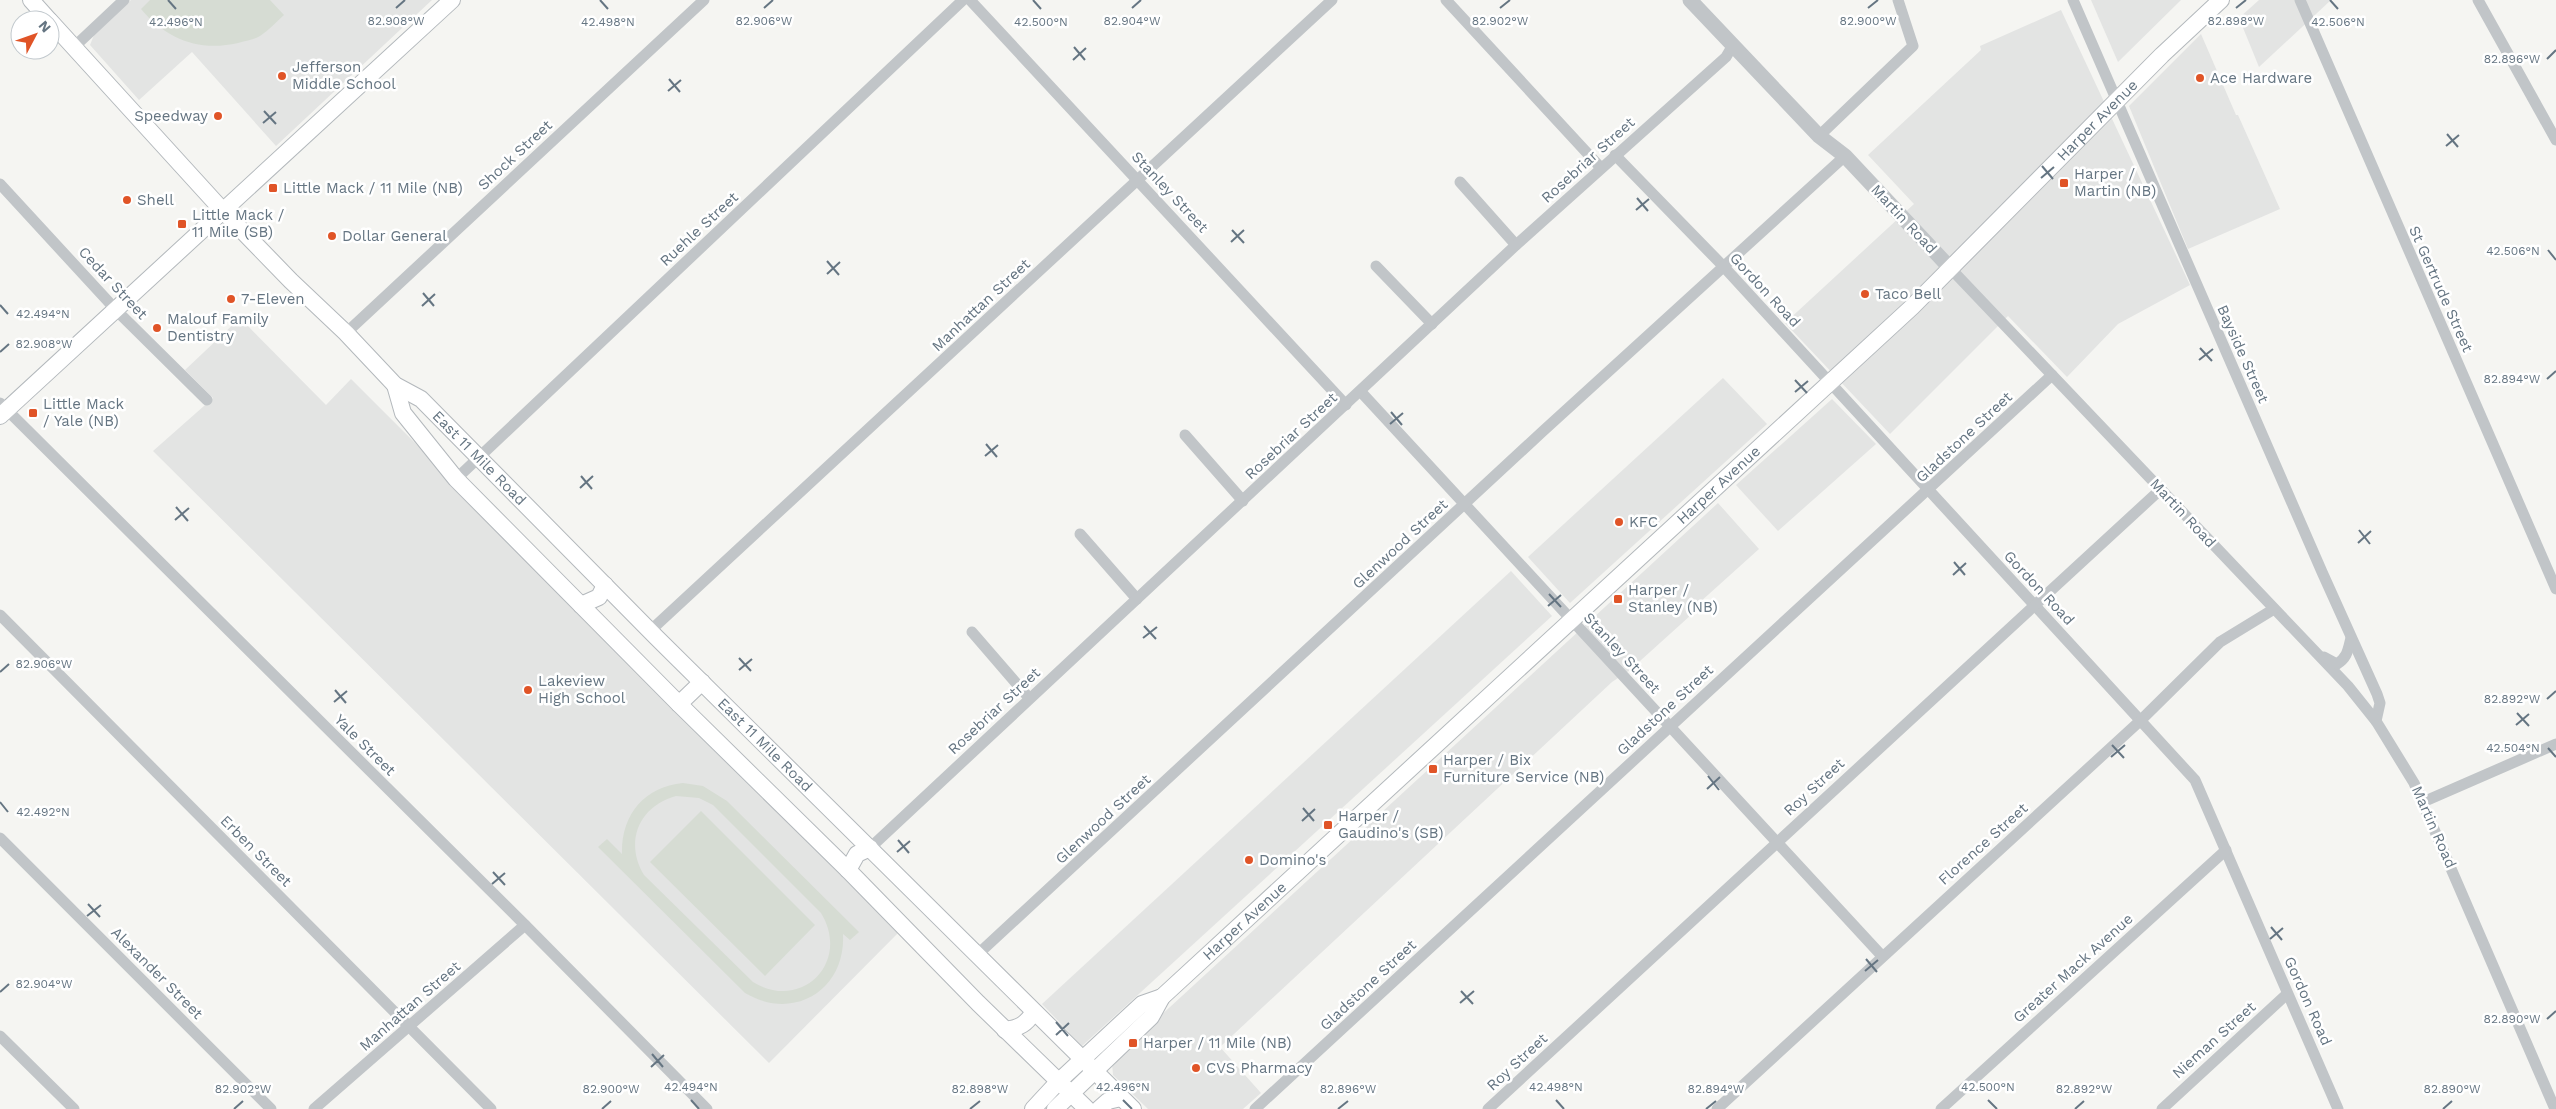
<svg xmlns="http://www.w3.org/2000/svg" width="2556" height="1109" font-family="'Work Sans',sans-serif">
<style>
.built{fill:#e3e4e3}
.green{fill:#d6dcd3;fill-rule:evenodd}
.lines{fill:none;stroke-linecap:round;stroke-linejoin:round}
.secondary-casing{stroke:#b3b8bc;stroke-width:18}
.minor{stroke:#c1c5c8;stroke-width:11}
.tertiary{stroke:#c1c5c8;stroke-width:15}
.secondary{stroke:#fff;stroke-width:16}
.ticks{fill:none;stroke:#657582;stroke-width:2}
.poi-dot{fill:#e05427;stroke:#fff;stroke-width:2}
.labels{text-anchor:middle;stroke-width:5;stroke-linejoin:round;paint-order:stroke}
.poi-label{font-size:15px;fill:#657582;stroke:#fff;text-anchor:start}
.street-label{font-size:15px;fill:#657582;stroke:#fff}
.ticks-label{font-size:12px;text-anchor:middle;fill:#657582;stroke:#fff;stroke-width:5;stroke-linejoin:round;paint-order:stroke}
</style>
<rect width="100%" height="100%" fill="#f5f5f2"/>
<g class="built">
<path d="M 131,0 L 432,0 L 276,146 L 192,52 L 139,100 L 90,45 L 94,35 Z"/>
<path d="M 2091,0 L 2181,0 L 2118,62 Z"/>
<path d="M 2259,0 L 2331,0 L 2259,67 L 2239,18 Z"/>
<path d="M 2061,10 L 2190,285 L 2118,324 L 2067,377 L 2008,316 L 1890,434 L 1785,323 L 1914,204 L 1868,155 L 1981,50 L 1980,46 Z"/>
<path d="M 2201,34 L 2236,115 L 2238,115 L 2280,209 L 2188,249 L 2129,106 Z"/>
<path d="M 240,318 L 326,405 L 351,379 L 902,929 L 769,1063 L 153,451 L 213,398 L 185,370 Z"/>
<path d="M 1723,378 L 1767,424 L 1570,603 L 1528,557 Z"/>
<path d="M 1832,399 L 1876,444 L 1778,531 L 1736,485 Z"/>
<path d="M 1718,503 L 1759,549 L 1699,603 L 1701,606 L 1630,670 L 1612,682 L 1220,1047 L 1261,1093 L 1243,1109 L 1148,1109 L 1113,1075 L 1112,1063 L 1145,1030 Z"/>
<path d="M 1511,571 L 1552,616 L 1082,1046 L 1042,1004 Z"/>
</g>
<g class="green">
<path d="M 150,0 L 270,0 L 284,15 C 276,22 269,30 260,36 C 254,40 245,41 238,43 C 199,52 166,39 141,9 Z"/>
<path d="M 683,783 L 703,786 L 727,801 L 859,932 L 850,940 L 843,934 C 846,990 794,1022 745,993 L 598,847 L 607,839 L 622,854 C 621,815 644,787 683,783 ZM 676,796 L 699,798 L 713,805 L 821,913 C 851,962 802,1012 753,982 L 644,875 C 624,842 639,806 676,796 Z"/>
<path d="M 701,811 L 815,925 L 765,976 L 650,862 Z"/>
</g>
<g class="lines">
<defs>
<g id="secondary">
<path d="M 31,0 L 49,20"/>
<path id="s1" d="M 50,21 L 224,212 L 291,281 L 346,333 L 395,385 L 421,399 L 657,638 L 1133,1109"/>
<path d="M 395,385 L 403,413 L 456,479 L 679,704 L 848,870 L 978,1003 L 1087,1109"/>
<path d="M 0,416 L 452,0"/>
<path d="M 581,605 L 599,597 L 605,585"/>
<path d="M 679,704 L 702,682"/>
<path d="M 848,870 L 857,854 L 870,848"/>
<path d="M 1005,1030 C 1020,1028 1026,1024 1034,1012"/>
<path d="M 1033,1109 L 1058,1082 L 1142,1004 L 1162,997"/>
<path id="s2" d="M 1055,1109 L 1151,1017 L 1162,997 L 1912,307 L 2162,55 L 2221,0"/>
<path d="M 1099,1109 L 1108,1101 L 1121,1098"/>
</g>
</defs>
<use href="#secondary" class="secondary-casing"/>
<g class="minor">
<path d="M 970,0 L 1346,405"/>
<path d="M 1446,0 L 1601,168"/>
<path d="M 2073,0 L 2322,572 L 2377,694 L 2380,703 L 2376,721"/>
<path d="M 2300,0 L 2556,589"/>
<path d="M 2478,0 L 2556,140"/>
<path d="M 74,47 L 124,0"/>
<path d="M 1819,136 L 1913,46 L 1898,0"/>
<path d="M 1615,155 L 1724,267 L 2195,780 L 2338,1109"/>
<path d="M 1460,182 L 1516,245"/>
<path d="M 0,184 L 117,311 L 207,400"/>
<path d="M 1376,266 L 1432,324"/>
<path d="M 1952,270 L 2348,686 L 2376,721 L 2414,783 L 2555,1109"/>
<path d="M 346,333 L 704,0"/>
<path d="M 1361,392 L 1882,956"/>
<path d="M 0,403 L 525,925 L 707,1109"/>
<path d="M 1185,435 L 1243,501"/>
<path d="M 456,479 L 963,0"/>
<path d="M 1080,534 L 1137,599"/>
<path d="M 0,615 L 491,1109"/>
<path d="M 650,631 L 1332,0"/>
<path d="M 972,632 L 1029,698"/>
<path d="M 2324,657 L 2337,664 C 2348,657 2348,649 2351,638"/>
<path d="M 2423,802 L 2556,744"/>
<path d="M 0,838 L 271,1109"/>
<path d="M 870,848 L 1516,245 L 1726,57 L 1733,45"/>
<path d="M 977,955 L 1542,432 L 1845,156"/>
<path d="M 0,1036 L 74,1109"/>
<path d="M 314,1109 L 525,925"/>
<path d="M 1255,1109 L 2052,375"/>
<path d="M 1488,1109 L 2161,489"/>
<path d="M 1717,1109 L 2141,720 L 2220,642 L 2274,609"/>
<path d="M 1941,1109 L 2226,850"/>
<path d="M 2162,1109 L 2287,994"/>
</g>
<path class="tertiary" d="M 1690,0 L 1819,136 L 1845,156 L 1952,270"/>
<use href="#secondary" class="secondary"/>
</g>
<path class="ticks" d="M 168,0 L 176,9M 600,0 L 608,9M 1033,0 L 1041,9M 2330,0 L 2338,9M 396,8 L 405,0M 764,8 L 773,0M 1132,8 L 1141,0M 1500,8 L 1510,0M 1868,8 L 1878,0M 2236,8 L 2246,0M 1074,47 L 1085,60M 2547,59 L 2556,50M 1073,60 L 1086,48M 669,79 L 680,92M 668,91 L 681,80M 264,111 L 276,124M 263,123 L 276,112M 2447,134 L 2458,147M 2446,146 L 2459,135M 2042,166 L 2053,179M 2041,178 L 2054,167M 1637,198 L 1648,211M 1636,210 L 1649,199M 1232,230 L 1244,243M 1231,242 L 1244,230M 2548,250 L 2556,260M 827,261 L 839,275M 827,274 L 840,262M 423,293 L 434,306M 0,305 L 8,314M 422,306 L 435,294M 2200,348 L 2212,361M 0,352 L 9,344M 2199,360 L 2213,349M 2547,379 L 2556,371M 1795,380 L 1807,393M 1795,392 L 1808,381M 1391,412 L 1402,425M 1390,424 L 1403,413M 986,444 L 997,457M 985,456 L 998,445M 581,476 L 592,489M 580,488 L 593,476M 176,507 L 188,521M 175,520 L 189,508M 2359,530 L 2370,544M 2358,543 L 2371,531M 1954,562 L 1965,575M 1953,575 L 1966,563M 1549,594 L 1561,607M 1548,606 L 1561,595M 1144,626 L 1156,639M 1143,638 L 1157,627M 739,658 L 751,671M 739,670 L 752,659M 0,672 L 9,664M 335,690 L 346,703M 2547,699 L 2556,691M 334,702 L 347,691M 2517,713 L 2529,726M 2516,725 L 2529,714M 2112,745 L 2124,758M 2548,748 L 2556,757M 2111,757 L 2125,745M 1708,776 L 1719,790M 1707,789 L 1720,777M 0,802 L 8,812M 1303,808 L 1314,821M 1302,821 L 1315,809M 898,840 L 909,853M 897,852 L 910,841M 493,872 L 505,885M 492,884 L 505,873M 88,904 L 100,917M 87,916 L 101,905M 2271,927 L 2282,940M 2270,939 L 2283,928M 1866,959 L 1877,972M 1865,971 L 1878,960M 1461,991 L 1473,1004M 0,992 L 9,984M 1460,1003 L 1474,991M 2547,1019 L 2556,1011M 1056,1022 L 1068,1036M 1056,1035 L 1069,1023M 652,1054 L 663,1067M 651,1067 L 664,1055M 691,1100 L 699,1109M 1123,1100 L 1132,1109M 1556,1100 L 1564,1109M 1988,1100 L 1997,1109M 234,1109 L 243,1101M 602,1109 L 611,1101M 970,1109 L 980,1101M 1338,1109 L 1348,1101M 1706,1109 L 1716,1101M 2075,1109 L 2084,1101M 2443,1109 L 2452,1101"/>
<g class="poi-dot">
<circle cx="282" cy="76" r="5"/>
<circle cx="2200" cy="78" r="5"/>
<circle cx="218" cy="116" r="5"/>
<rect x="2059" y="178" width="10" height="10" rx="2.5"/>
<rect x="268" y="183" width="10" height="10" rx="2.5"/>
<circle cx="127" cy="200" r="5"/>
<rect x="177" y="219" width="10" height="10" rx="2.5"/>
<circle cx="332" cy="236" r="5"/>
<circle cx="1865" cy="294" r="5"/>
<circle cx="231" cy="299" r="5"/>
<circle cx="157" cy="328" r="5"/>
<rect x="28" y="408" width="10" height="10" rx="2.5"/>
<circle cx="1619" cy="522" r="5"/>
<rect x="1613" y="594" width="10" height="10" rx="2.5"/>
<circle cx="528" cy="690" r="5"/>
<rect x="1428" y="764" width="10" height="10" rx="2.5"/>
<rect x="1323" y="820" width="10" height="10" rx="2.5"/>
<circle cx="1249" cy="860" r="5"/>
<rect x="1128" y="1038" width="10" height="10" rx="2.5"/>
<circle cx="1196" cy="1068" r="5"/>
</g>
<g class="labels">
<g class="poi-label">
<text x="292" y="72">Jefferson<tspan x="292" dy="17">Middle School</tspan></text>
<text x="2210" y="83">Ace Hardware</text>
<text x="208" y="121" text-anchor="end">Speedway</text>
<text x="2074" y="179">Harper /<tspan x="2074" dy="17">Martin (NB)</tspan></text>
<text x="283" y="193">Little Mack / 11 Mile (NB)</text>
<text x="137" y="205">Shell</text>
<text x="192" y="220">Little Mack /<tspan x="192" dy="17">11 Mile (SB)</tspan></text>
<text x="342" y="241">Dollar General</text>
<text x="1875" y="299">Taco Bell</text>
<text x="241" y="304">7-Eleven</text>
<text x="167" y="324">Malouf Family<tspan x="167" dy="17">Dentistry</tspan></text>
<text x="43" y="409">Little Mack<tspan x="43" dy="17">/ Yale (NB)</tspan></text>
<text x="1629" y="527">KFC</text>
<text x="1628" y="595">Harper /<tspan x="1628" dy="17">Stanley (NB)</tspan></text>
<text x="538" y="686">Lakeview<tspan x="538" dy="17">High School</tspan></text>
<text x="1443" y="765">Harper / Bix<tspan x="1443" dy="17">Furniture Service (NB)</tspan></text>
<text x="1338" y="821">Harper /<tspan x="1338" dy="17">Gaudino's (SB)</tspan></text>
<text x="1259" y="865">Domino's</text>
<text x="1143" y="1048">Harper / 11 Mile (NB)</text>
<text x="1206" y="1073">CVS Pharmacy</text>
</g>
<g class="street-label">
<text dy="5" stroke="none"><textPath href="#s2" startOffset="1438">Harper Avenue</textPath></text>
<text transform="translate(515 155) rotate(-43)" y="5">Shock Street</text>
<text transform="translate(1588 160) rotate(-42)" y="5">Rosebriar Street</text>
<text transform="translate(1170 192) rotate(47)" y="5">Stanley Street</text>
<text transform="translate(1904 219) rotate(47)" y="5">Martin Road</text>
<text transform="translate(699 229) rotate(-43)" y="5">Ruehle Street</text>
<text transform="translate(113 283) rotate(47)" y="5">Cedar Street</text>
<text transform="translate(2441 289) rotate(66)" y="5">St Gertrude Street</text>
<text transform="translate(1765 290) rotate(47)" y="5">Gordon Road</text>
<text transform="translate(981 305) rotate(-43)" y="5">Manhattan Street</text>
<text transform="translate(2243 354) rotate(66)" y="5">Bayside Street</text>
<text transform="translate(1291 436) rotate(-43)" y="5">Rosebriar Street</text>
<text transform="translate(1964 437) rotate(-43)" y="5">Gladstone Street</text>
<text dy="5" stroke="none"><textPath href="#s1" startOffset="614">East 11 Mile Road</textPath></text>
<text dy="5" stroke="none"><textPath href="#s2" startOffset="912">Harper Avenue</textPath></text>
<text transform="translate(2183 513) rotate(47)" y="5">Martin Road</text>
<text transform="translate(1400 544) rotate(-43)" y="5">Glenwood Street</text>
<text transform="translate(2039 588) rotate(47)" y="5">Gordon Road</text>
<text transform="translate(1622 653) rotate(47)" y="5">Stanley Street</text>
<text transform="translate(1665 710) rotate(-43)" y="5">Gladstone Street</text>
<text transform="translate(994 711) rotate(-43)" y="5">Rosebriar Street</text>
<text transform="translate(365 745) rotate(45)" y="5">Yale Street</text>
<text dy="5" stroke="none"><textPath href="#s1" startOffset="1019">East 11 Mile Road</textPath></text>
<text transform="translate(1814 787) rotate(-43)" y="5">Roy Street</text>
<text transform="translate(1103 819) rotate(-43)" y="5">Glenwood Street</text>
<text transform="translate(2434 827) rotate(66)" y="5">Martin Road</text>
<text transform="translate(1983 844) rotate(-42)" y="5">Florence Street</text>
<text transform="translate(256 851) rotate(45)" y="5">Erben Street</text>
<text dy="5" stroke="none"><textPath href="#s2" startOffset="268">Harper Avenue</textPath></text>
<text transform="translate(2073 968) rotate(-42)" y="5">Greater Mack Avenue</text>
<text transform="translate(157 973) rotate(45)" y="5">Alexander Street</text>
<text transform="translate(1368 985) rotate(-43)" y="5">Gladstone Street</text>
<text transform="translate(2308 1001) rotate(66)" y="5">Gordon Road</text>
<text transform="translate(410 1006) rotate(-41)" y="5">Manhattan Street</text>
<text transform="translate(2214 1040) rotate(-42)" y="5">Nieman Street</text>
<text transform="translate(1517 1062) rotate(-43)" y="5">Roy Street</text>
</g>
</g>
<g class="ticks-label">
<text x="396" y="25">82.908°W</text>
<text x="764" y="25">82.906°W</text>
<text x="1132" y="25">82.904°W</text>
<text x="1500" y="25">82.902°W</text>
<text x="1868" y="25">82.900°W</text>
<text x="2236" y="25">82.898°W</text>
<text x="176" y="26">42.496°N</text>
<text x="608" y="26">42.498°N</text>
<text x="1041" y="26">42.500°N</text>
<text x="2338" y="26">42.506°N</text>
<text x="2512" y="63">82.896°W</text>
<text x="2513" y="255">42.506°N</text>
<text x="43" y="318">42.494°N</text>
<text x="44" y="348">82.908°W</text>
<text x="2512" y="383">82.894°W</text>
<text x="44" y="668">82.906°W</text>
<text x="2512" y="703">82.892°W</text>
<text x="2513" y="752">42.504°N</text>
<text x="43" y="816">42.492°N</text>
<text x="44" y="988">82.904°W</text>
<text x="2512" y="1023">82.890°W</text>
<text x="691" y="1091">42.494°N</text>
<text x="1123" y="1091">42.496°N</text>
<text x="1556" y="1091">42.498°N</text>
<text x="1988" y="1091">42.500°N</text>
<text x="243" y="1093">82.902°W</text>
<text x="611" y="1093">82.900°W</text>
<text x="980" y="1093">82.898°W</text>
<text x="1348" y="1093">82.896°W</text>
<text x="1716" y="1093">82.894°W</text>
<text x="2084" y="1093">82.892°W</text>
<text x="2452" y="1093">82.890°W</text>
</g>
<g transform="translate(35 35) rotate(49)"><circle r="24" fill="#ffffff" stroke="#c1c8cd"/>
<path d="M0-4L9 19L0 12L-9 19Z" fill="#e05427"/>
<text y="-8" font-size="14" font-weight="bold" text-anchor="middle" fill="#657582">N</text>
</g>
</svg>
